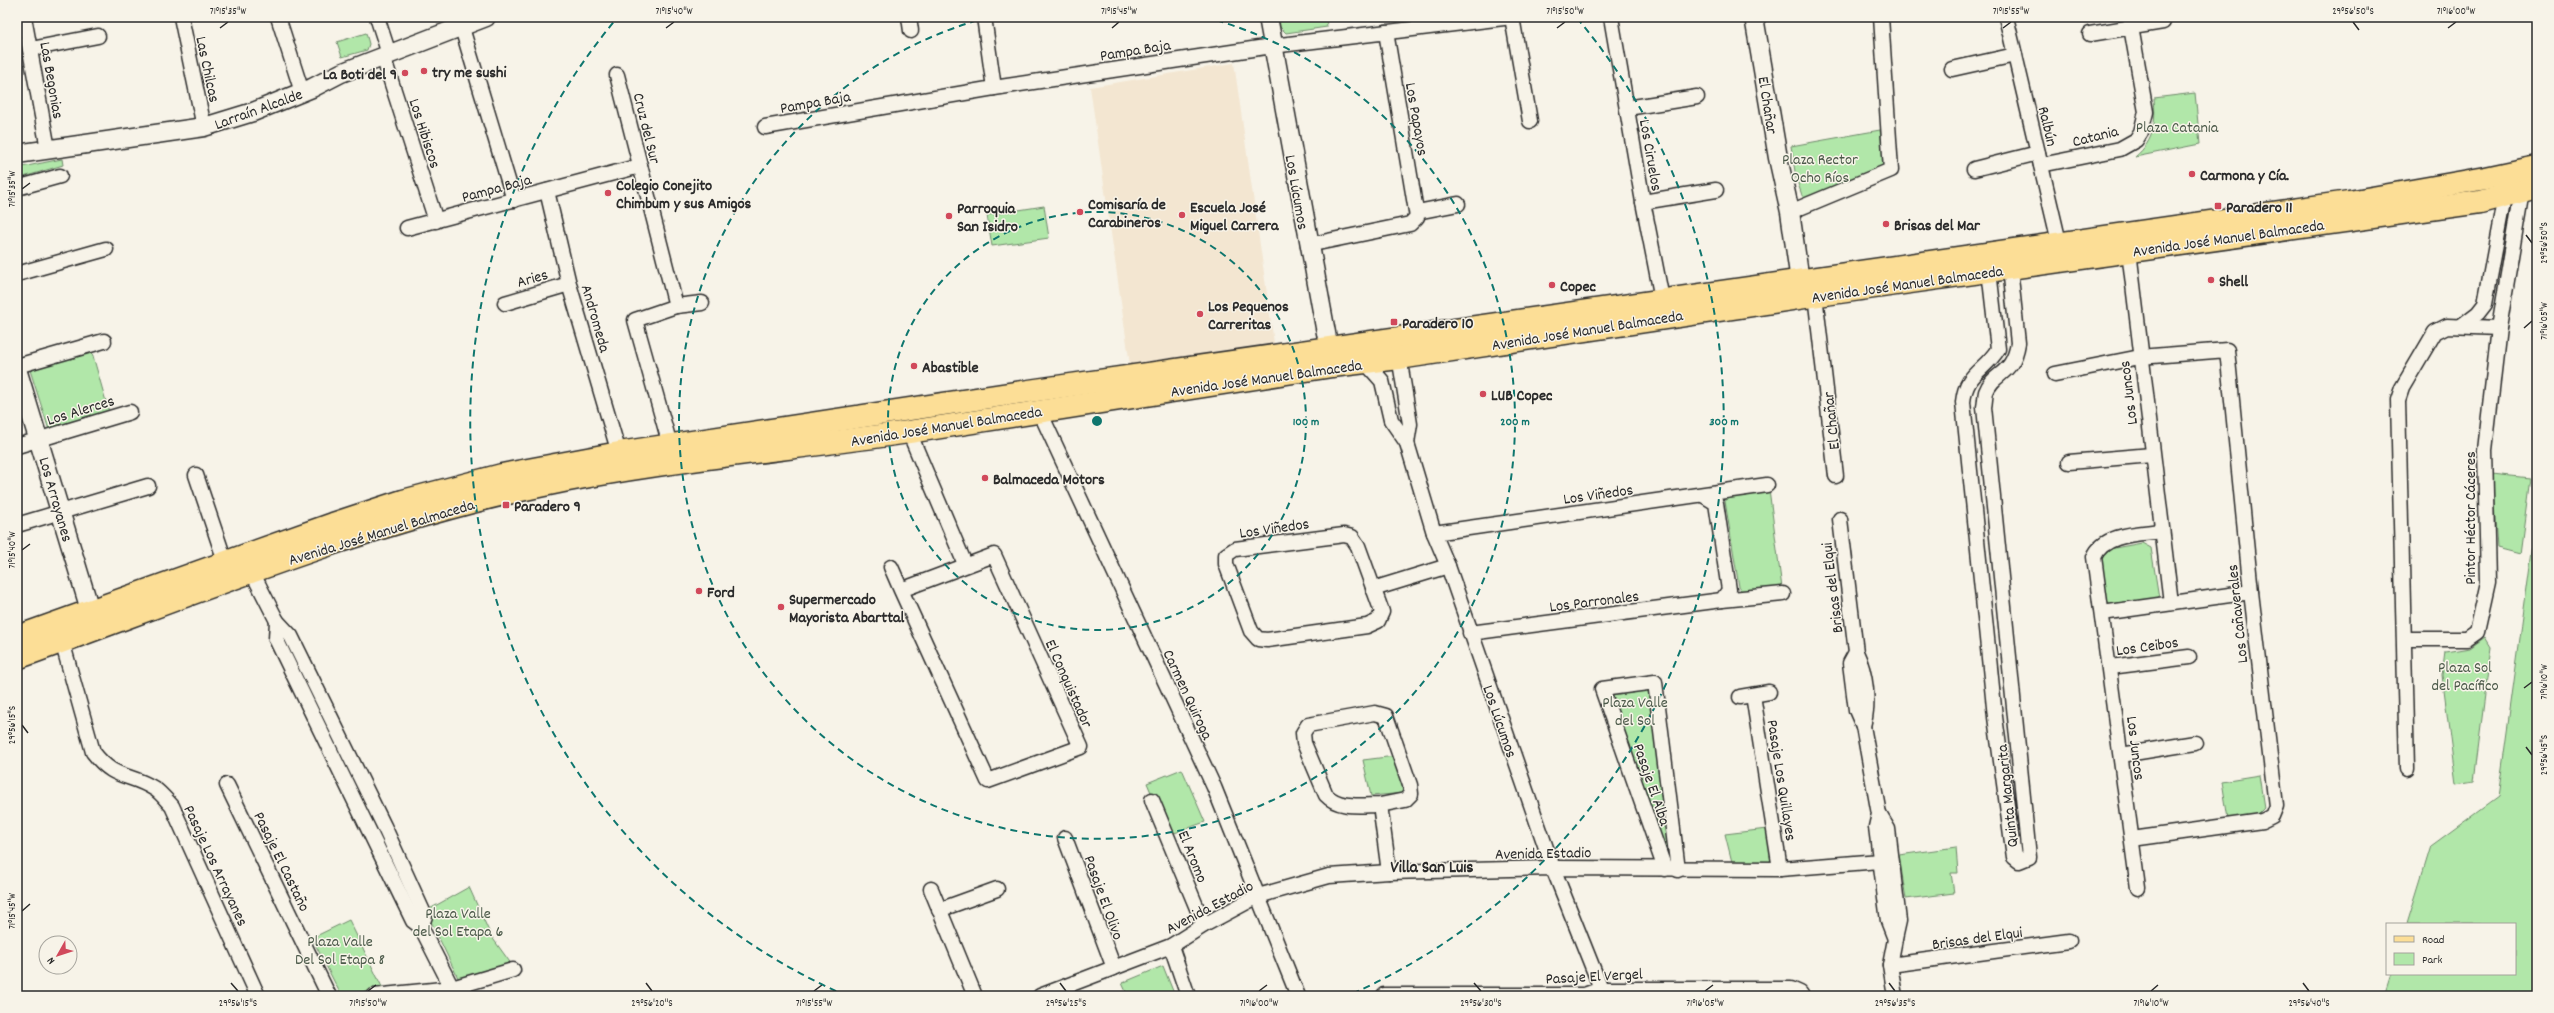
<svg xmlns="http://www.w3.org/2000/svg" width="2554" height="1013" font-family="Dekko,sans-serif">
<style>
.built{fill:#f3e6d1}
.green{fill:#b1e7a9;stroke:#6e896a}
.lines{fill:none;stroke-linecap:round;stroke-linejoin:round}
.minor-casing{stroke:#2b2b2b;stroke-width:17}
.tertiary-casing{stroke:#2b2b2b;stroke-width:21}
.primary-casing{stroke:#2b2b2b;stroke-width:25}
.minor{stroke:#f7f3e8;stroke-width:14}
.tertiary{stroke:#f7f3e8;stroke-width:18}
.primary{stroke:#fcde96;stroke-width:22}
.ticks{fill:none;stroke:#2b2b2b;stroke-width:1.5}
.ring{fill:none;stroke:#0f766e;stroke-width:2;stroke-dasharray:7 5}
.poi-dot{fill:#d1495b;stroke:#f7f3e8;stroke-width:1.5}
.labels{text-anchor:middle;stroke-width:3;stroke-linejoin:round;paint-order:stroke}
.street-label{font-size:16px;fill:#2b2b2b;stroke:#f7f3e8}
.poi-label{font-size:16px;font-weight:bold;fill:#2b2b2b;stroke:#f7f3e8;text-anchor:start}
.park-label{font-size:16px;fill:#4c5a4a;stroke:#f7f3e8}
.neighbourhood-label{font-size:17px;font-weight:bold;fill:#2b2b2b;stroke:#f7f3e8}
.centre{fill:#0f766e;stroke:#f7f3e8;stroke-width:2}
.ring-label{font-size:12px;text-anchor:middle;font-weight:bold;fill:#0f766e;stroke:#f7f3e8;stroke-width:3;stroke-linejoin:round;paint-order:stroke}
.neatline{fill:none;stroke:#2b2b2b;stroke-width:1.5}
.ticks-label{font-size:10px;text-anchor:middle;fill:#2b2b2b}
</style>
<rect width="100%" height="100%" fill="#f7f3e8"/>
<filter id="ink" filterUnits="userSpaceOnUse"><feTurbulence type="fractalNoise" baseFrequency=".025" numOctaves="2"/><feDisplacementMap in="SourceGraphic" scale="8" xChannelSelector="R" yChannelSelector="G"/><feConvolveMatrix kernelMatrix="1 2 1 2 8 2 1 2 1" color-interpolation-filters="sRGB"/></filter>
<g filter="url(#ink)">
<path class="built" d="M 1234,63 L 1274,343 L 1130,365 L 1090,87 Z"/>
<g class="green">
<path d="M 1279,17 L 1326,17 L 1327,27 L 1286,33 L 1280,27 Z"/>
<path d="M 366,33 L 369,44 L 367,50 L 342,57 L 337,42 Z"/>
<path d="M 2195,93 L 2200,144 L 2135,157 C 2155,140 2156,122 2154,98 Z"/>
<path d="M 1880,130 L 1885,168 L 1804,201 L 1796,178 L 1791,146 Z"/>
<path d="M 62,159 L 63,165 L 17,179 L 17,168 Z"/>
<path d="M 1044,206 L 1049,238 L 992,246 L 987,215 Z"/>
<path d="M 91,349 L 109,412 L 49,430 L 29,367 Z"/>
<path d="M 2492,474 L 2530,478 L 2520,554 L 2497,548 Z"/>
<path d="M 1769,489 L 1782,588 L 1740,593 L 1724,495 Z"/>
<path d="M 2537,515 L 2537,996 L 2385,996 L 2392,974 L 2515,974 L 2515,924 L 2407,924 L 2431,846 L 2498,797 Z"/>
<path d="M 2142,543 L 2151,548 L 2159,598 L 2111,608 L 2105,604 L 2099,558 L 2104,550 Z"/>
<path d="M 2485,637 L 2491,647 L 2474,781 L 2456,784 L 2442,675 L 2445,652 L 2470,648 Z"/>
<path d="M 1650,689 L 1673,855 L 1667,856 L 1612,696 Z"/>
<path d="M 1395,756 L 1404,793 L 1371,796 L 1363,760 Z"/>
<path d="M 1182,769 L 1205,822 L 1169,835 L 1147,783 Z"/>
<path d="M 2259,775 L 2264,808 L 2258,814 L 2228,819 L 2222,781 Z"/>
<path d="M 1767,829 L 1774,862 L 1732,862 L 1725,834 Z"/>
<path d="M 1956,847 L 1958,873 L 1951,873 L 1954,893 L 1906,899 L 1899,855 Z"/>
<path d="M 469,887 L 491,936 L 512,965 L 459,980 L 426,911 Z"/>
<path d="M 349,920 L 384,991 L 340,993 L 312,938 Z"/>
<path d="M 1163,966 L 1175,996 L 1128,996 L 1122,983 Z"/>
</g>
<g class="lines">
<defs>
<g id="minor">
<path d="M 24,17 L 48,149"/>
<path d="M 181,17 L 204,127"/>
<path d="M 278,17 L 302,92"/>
<path d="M 377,17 L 389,54"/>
<path d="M 909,17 L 911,31"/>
<path d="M 984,17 L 994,88"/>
<path d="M 1512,17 L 1530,121"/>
<path d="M 1611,17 L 1643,202 L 1662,299"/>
<path d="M 2006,17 L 2059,242"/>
<path d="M 462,28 L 514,200"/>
<path d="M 2090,34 L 2163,22"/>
<path d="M 31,49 L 98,36"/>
<path d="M 383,56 L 436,221"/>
<path d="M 1952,69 L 2015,55"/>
<path d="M 617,75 L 676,306"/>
<path d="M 1627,108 L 1697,97"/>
<path d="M 765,127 L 994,88 L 1272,46 L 1512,17"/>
<path d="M 2041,165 L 2120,149 L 2136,140 L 2141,132 L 2146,112 L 2131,27"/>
<path d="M 1974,169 L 2038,153"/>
<path d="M 17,188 L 60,176"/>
<path d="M 547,191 L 569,284 L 619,453"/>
<path d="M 1643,202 L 1716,190"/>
<path d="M 1417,212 L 1458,204"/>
<path d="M 1790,212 L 1891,170 L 1881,17"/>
<path d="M 407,228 L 640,166"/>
<path d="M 1308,245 L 1410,224 L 1417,217 L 1386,32"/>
<path d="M 2129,251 L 2171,603"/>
<path d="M 1989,271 L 1998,349 C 1985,371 1966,372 1963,402 L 1995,717 L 2014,857 L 2019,861 L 2029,857 L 1984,407 C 1985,403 1985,396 1986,392 C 1994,371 2013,376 2018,343 L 2010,268"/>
<path d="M 17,274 L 106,249"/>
<path d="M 1815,295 L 1836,476"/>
<path d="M 505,303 L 569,284"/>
<path d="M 2461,326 L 2478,313 L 2485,304 L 2505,196"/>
<path d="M 1398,350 L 1410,424 L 1407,443"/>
<path d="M 1366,363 L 1382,381 L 1391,420 L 1407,443 L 1434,533 L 1448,566 L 1553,868 L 1604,996"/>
<path d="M 17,366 L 104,341"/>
<path d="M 2055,374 L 2140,357 L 2227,350 L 2251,592 L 2276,806 L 2272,816 L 2262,821 L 2132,839"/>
<path d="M 1039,410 L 1214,787 L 1298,996"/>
<path d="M 909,432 L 965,564"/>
<path d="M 670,445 L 635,320 L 676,306 L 702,303"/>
<path d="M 17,446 L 130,412"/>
<path d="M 2069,462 L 2152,455"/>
<path d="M 196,475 L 225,561"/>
<path d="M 1840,519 L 1856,652 C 1866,673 1870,703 1863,726 L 1856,710 L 1850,663 L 1856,652"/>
<path d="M 17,525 L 148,486"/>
<path d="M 1434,533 L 1767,485"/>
<path d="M 1344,535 L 1352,537 L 1358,546 L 1382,612 L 1378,621 L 1367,626 L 1267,640 L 1258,639 L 1251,631 L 1226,564 L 1226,555 L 1235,549 Z"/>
<path d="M 891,567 L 901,590 L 988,781 L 1081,747 L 994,555 L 901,590"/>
<path d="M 252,572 L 277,621 L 291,636 L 384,826 L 425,916 L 421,927"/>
<path d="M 1373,589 L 1448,566"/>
<path d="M 1722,600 L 1783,594"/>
<path d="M 2102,613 L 2251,592"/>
<path d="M 277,621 L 276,639 L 413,921 L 421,927 L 456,996"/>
<path d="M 1470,633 L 1722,600 L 1729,590 L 1716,503 L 1703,495"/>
<path d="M 60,634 L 93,752 C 115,781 128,772 155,789 C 161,793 167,801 172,806 L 258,996"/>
<path d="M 2405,639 L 2467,639 L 2477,632 L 2488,582 L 2485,450 L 2499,328 L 2522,191"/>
<path d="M 2110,667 L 2189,657"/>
<path d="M 1753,695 L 1780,869"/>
<path d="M 1740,697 L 1769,692"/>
<path d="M 1863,726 L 1879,814 L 1888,829 L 1899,921 L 1895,939 L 1888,921 L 1876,827 L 1879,814"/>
<path d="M 2121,755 L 2195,743"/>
<path d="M 2407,769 L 2398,400 L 2402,388 L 2435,332 L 2447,326 L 2499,328"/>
<path d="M 227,785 L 329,996"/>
<path d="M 1152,800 L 1204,925"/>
<path d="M 1380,805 C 1361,805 1339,809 1326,795 L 1304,743 L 1303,733 L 1308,725 L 1375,713 L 1386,716 L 1410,785 L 1411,794 L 1405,800 L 1380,805 L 1389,872"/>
<path d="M 1065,838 L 1114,968"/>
<path d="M 1665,869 L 1602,689 L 1655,682 L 1678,870"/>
<path d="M 2138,888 L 2094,557 C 2104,533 2139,534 2162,531"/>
<path d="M 931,889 L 975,996"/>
<path d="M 939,910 L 997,889"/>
<path d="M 1895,939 L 1890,965 L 1895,996"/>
<path d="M 1171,946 L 1188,996"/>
<path d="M 1890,965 L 2069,941"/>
<path d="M 1384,995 L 1584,995 L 1601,989 L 1791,989 L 1800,993 L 1802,996"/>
<path d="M 374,996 L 452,988 L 513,970"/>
<path d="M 1040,996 L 1171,946 L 1204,925 L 1258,896 L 1329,876 L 1389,872 L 1553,868 L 1780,869 L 1880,861"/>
</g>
<g id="tertiary">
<path d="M 1268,17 L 1331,360"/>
<path d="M 1754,17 L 1778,158 L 1790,212 L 1800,281 L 1794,292"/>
<path d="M 17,154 L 204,127 L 253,112 L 312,88 L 341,73 L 486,17"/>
<path d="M 17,369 L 94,623"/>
</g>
<g id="primary">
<path d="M 17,637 L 333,524 L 403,501 L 502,475 L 619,453 L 1029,391 L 2349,202 L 2486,178 L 2537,167"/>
<path d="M 17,658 C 189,596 360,524 539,486 C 661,460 786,450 909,432 C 1050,411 1191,387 1332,366 L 1399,358 L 1825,294 L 2480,202 L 2537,187"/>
</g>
</defs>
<use href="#minor" class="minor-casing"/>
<use href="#tertiary" class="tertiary-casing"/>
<use href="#primary" class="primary-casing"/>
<use href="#minor" class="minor"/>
<use href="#tertiary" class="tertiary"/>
<use href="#primary" class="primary"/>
</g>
</g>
<path class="ticks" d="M 2353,22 L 2359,30M 220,28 L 228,22M 666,28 L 674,22M 1112,28 L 1119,22M 1557,28 L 1565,22M 2003,28 L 2011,22M 2448,28 L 2456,22M 22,189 L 30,183M 2526,235 L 2532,243M 2524,328 L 2532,321M 22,550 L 30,544M 2524,688 L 2532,682M 22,725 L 28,733M 2526,747 L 2532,755M 22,911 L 30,904M 231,983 L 238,991M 646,983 L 652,991M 1060,983 L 1066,991M 1474,983 L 1481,991M 1889,983 L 1895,991M 2303,983 L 2309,991M 368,991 L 376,985M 814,991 L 822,985M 1259,991 L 1267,985M 1705,991 L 1713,985M 2151,991 L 2158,985"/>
<g class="ring">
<circle cx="1097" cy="421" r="209"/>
<path d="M1205 17A418 418 0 1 1 989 17"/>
<path d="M847 996A627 627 0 0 1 617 18M1577 18A627 627 0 0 1 1347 996"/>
</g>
<g class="poi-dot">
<circle cx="424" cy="71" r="4"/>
<circle cx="405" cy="73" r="4"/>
<circle cx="2192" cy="174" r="4"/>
<circle cx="608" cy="193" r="4"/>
<rect x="2214" y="202" width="8" height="8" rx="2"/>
<circle cx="1080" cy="212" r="4"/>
<circle cx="1182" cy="215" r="4"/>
<circle cx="949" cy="216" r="4"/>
<circle cx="1886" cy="224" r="4"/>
<circle cx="2211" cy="280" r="4"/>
<circle cx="1552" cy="285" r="4"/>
<circle cx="1200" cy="314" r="4"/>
<rect x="1390" y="318" width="8" height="8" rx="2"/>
<circle cx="914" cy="366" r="4"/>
<circle cx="1483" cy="394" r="4"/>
<circle cx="985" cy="478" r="4"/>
<rect x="502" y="501" width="8" height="8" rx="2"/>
<circle cx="699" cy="591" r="4"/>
<circle cx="781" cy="607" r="4"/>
</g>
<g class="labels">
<g class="street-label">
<text transform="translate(1135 49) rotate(-9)" y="6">Pampa Baja</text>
<text transform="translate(209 69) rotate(78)" y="6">Las Chilcas</text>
<text transform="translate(53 80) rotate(80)" y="6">Las Begonias</text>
<text transform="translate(815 101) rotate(-10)" y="6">Pampa Baja</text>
<text transform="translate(1769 105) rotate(81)" y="6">El Chañar</text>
<text transform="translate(258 108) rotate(-20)" y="6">Larraín Alcalde</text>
<text transform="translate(1418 119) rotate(80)" y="6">Los Papayos</text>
<text transform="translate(2049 126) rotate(77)" y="6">Ralbún</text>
<text transform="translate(648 128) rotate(76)" y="6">Cruz del Sur</text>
<text transform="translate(426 133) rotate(72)" y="6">Los Hibiscos</text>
<text transform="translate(2095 135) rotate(-14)" y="6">Catania</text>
<text transform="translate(1652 155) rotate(80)" y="6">Los Ciruelos</text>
<text transform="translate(496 187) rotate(-15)" y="6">Pampa Baja</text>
<text transform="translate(1298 192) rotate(80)" y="6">Los Lúcumos</text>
<text transform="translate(2228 237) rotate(-8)" y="6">Avenida José Manuel Balmaceda</text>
<text transform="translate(532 277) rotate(-16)" y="6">Aries</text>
<text transform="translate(1907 283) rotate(-8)" y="6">Avenida José Manuel Balmaceda</text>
<text transform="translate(597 318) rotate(74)" y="6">Andromeda</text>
<text transform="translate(1587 329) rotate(-9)" y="6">Avenida José Manuel Balmaceda</text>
<text transform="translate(1266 377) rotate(-8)" y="6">Avenida José Manuel Balmaceda</text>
<text transform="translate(2127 393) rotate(-97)" y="6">Los Juncos</text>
<text transform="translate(80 409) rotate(-17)" y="6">Los Alerces</text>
<text transform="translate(1830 421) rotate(-96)" y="6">El Chañar</text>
<text transform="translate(946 425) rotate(-9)" y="6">Avenida José Manuel Balmaceda</text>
<text transform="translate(1598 493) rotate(-8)" y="6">Los Viñedos</text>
<text transform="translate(57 499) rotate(74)" y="6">Los Arrayanes</text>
<text transform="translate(2469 518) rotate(-90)" y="6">Pintor Héctor Cáceres</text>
<text transform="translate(1274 527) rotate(-8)" y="6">Los Viñedos</text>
<text transform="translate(381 531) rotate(-17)" y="6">Avenida José Manuel Balmaceda</text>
<text transform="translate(1831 588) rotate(-97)" y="6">Brisas del Elqui</text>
<text transform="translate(1594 600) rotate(-7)" y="6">Los Parronales</text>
<text transform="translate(2236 614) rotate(-96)" y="6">Los Cañaverales</text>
<text transform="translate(2147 645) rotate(-8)" y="6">Los Ceibos</text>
<text transform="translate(1070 683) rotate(66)" y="6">El Conquistador</text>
<text transform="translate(1189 694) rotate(65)" y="6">Carmen Quiroga</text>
<text transform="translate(1501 721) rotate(71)" y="6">Los Lúcumos</text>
<text transform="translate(2137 748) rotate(83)" y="6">Los Juncos</text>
<text transform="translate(1783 780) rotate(81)" y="6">Pasaje Los Quillayes</text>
<text transform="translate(1653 784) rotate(71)" y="6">Pasaje El Alba</text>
<text transform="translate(2006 796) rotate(-96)" y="6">Quinta Margarita</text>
<text transform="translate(1543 852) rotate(-1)" y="6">Avenida Estadio</text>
<text transform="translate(1194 856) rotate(68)" y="6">El Aromo</text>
<text transform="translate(283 861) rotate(64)" y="6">Pasaje El Castaño</text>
<text transform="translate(217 865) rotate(65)" y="6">Pasaje Los Arrayanes</text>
<text transform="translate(1105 897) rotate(70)" y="6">Pasaje El Olivo</text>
<text transform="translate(1209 906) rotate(-28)" y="6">Avenida Estadio</text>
<text transform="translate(1977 937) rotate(-8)" y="6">Brisas del Elqui</text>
<text transform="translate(1594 975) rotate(-3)" y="6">Pasaje El Vergel</text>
</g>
<g class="poi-label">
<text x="432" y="77">try me sushi</text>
<text x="397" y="79" text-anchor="end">La Boti del 9</text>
<text x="2200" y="180">Carmona y Cía.</text>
<text x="616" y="190">Colegio Conejito<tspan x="616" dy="18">Chimbum y sus Amigos</tspan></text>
<text x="1088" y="209">Comisaría de<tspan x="1088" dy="18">Carabineros</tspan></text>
<text x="1190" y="212">Escuela José<tspan x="1190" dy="18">Miguel Carrera</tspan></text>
<text x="2226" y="212">Paradero 11</text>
<text x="957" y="213">Parroquia<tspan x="957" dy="18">San Isidro</tspan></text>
<text x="1894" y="230">Brisas del Mar</text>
<text x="2219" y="286">Shell</text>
<text x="1560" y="291">Copec</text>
<text x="1208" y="311">Los Pequenos<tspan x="1208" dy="18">Carreritas</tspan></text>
<text x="1402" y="328">Paradero 10</text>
<text x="922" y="372">Abastible</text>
<text x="1491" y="400">LUB Copec</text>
<text x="993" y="484">Balmaceda Motors</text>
<text x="514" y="511">Paradero 9</text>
<text x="707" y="597">Ford</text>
<text x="789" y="604">Supermercado<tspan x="789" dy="18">Mayorista Abarttal</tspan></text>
</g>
<g class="park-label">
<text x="2177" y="132">Plaza Catania</text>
<text x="1820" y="164">Plaza Rector<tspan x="1820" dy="18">Ocho Ríos</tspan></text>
<text x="2465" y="672">Plaza Sol<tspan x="2465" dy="18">del Pacífico</tspan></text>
<text x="1635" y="707">Plaza Valle<tspan x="1635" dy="18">del Sol</tspan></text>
<text x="458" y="918">Plaza Valle<tspan x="458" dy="18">del Sol Etapa 6</tspan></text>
<text x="340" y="946">Plaza Valle<tspan x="340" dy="18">Del Sol Etapa 8</tspan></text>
</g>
<g class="neighbourhood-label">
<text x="1432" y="872">Villa San Luis</text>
</g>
</g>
<circle cx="1097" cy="421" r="6" class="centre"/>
<g class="ring-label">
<text x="1306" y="425">100 m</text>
<text x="1515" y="425">200 m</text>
<text x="1724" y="425">300 m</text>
</g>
<rect width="2554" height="1013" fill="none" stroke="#f7f3e8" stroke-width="44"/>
<rect x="2386" y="923" width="130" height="52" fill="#f7f3e8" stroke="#a5a39c"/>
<rect x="2394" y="936" width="20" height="6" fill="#fcde96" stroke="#a5a39c"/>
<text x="2422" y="943" font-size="12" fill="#2b2b2b">Road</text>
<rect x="2394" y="953" width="20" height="12" fill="#b1e7a9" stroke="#a5a39c"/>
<text x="2422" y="963" font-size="12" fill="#2b2b2b">Park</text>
<g transform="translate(58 955) rotate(231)"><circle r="19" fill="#f7f3e8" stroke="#a5a39c"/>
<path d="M0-3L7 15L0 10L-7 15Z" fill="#d1495b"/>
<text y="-6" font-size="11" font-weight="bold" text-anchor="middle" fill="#2b2b2b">N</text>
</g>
<rect x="22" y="22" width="2510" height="969" class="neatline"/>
<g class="ticks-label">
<text x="228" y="14">71°15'35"W</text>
<text x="674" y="14">71°15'40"W</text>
<text x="1119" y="14">71°15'45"W</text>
<text x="1565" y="14">71°15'50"W</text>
<text x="2011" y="14">71°15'55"W</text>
<text x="2353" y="14">29°56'50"S</text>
<text x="2456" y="14">71°16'00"W</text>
<text transform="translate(11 189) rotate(-90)" y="4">71°15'35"W</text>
<text transform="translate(2543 243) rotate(-90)" y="4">29°56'50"S</text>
<text transform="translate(2543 321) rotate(-90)" y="4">71°16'05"W</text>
<text transform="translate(11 550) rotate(-90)" y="4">71°15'40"W</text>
<text transform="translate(2543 682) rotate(-90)" y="4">71°16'10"W</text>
<text transform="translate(11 725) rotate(-90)" y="4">29°56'15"S</text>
<text transform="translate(2543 755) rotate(-90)" y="4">29°56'45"S</text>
<text transform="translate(11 911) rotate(-90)" y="4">71°15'45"W</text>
<text x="238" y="1006">29°56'15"S</text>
<text x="368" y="1006">71°15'50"W</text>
<text x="652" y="1006">29°56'20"S</text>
<text x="814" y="1006">71°15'55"W</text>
<text x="1066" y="1006">29°56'25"S</text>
<text x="1259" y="1006">71°16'00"W</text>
<text x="1481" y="1006">29°56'30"S</text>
<text x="1705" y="1006">71°16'05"W</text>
<text x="1895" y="1006">29°56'35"S</text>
<text x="2151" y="1006">71°16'10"W</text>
<text x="2309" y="1006">29°56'40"S</text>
</g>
</svg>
